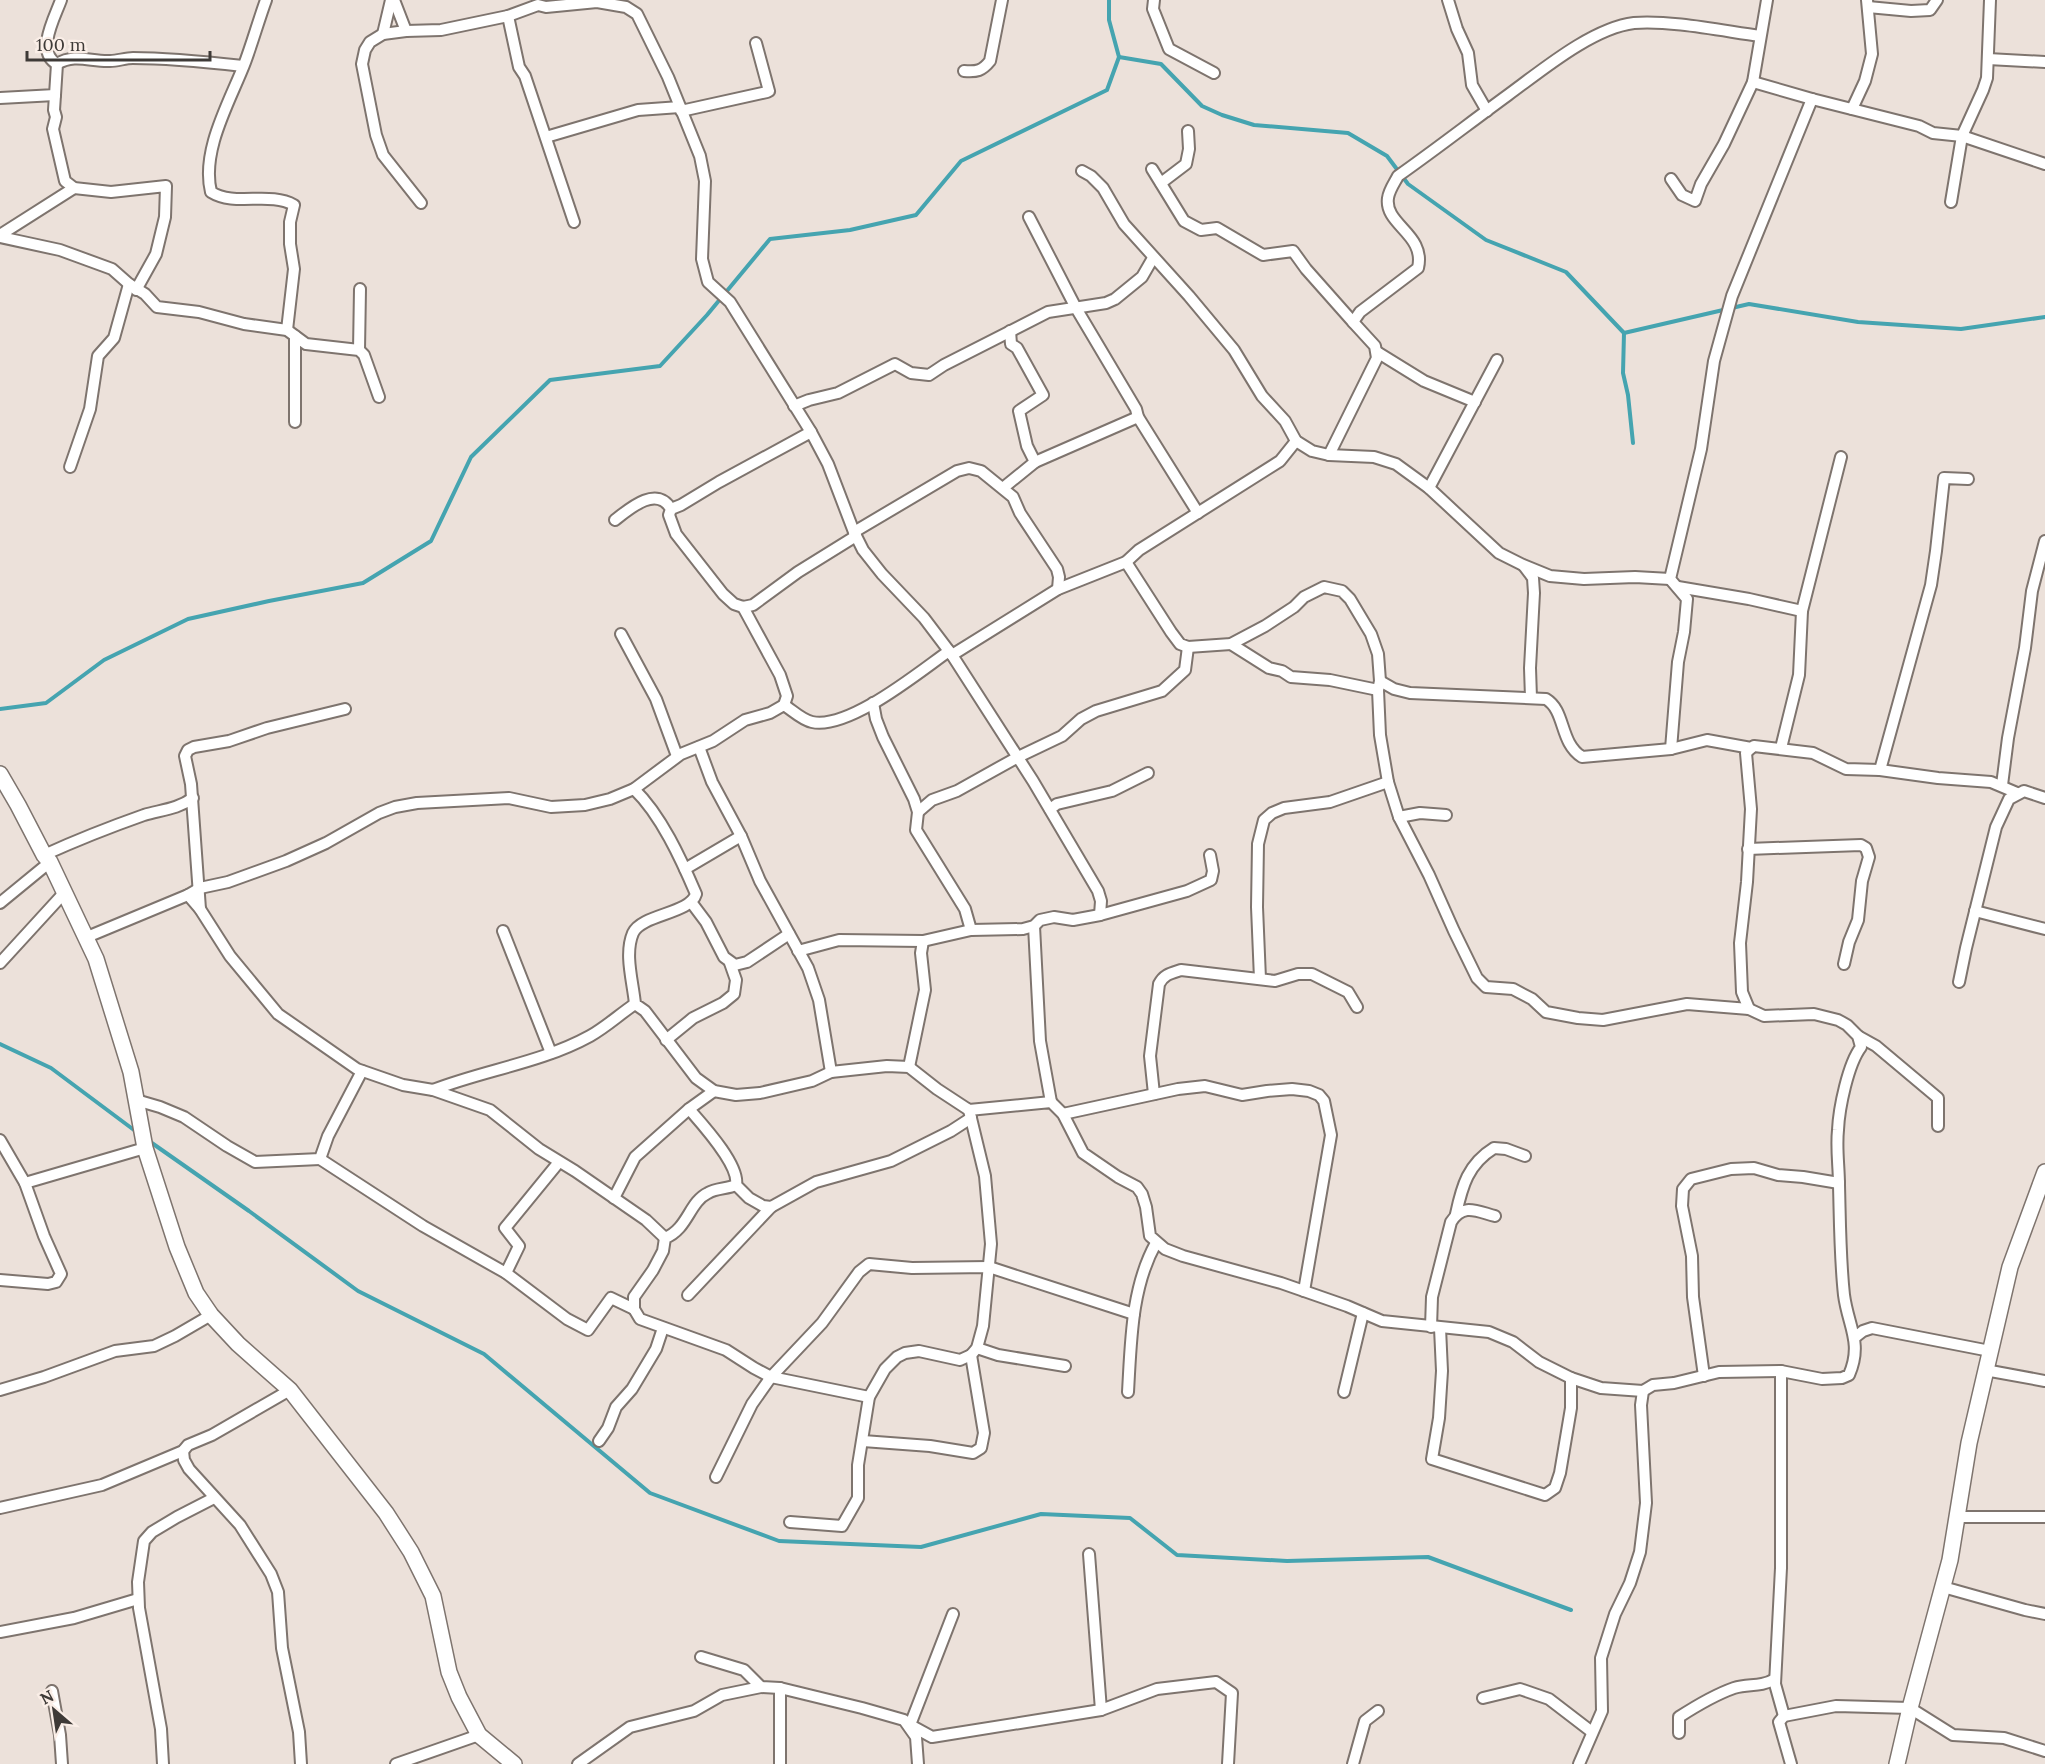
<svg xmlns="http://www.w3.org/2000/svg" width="2045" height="1764" font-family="Lora,serif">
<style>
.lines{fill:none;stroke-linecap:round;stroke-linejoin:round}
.stream{stroke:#45a4b0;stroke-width:4}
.street-casing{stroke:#7e746e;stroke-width:14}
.secondary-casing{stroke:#7e746e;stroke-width:18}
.street{stroke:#fff;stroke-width:10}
.secondary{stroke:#fff;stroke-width:15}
</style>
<rect width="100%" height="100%" fill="#ece1da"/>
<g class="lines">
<g class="stream">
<path d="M 1119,57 L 1161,64 L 1202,106 L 1222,115 L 1254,125 L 1348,133 L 1387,156 L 1408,184 L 1486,240 L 1566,272 L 1624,333 L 1623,373 L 1628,395 L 1633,443"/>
<path d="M 1624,333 L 1749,304 L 1858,322 L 1961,329 L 2045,317"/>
<path d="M 0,709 L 46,703 L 104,660 L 188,619 L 269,601 L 363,583 L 431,541 L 471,457 L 550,380 L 660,366 L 707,315 L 770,239 L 850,230 L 916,215 L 961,161 L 1107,90 L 1119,57 L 1109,20 L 1109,0"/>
<path d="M 0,1044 L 51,1068 L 138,1133"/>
<path d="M 149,1141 L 249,1211 L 358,1291 L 484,1354 L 650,1493 L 779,1541 L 921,1547 L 1041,1514 L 1130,1518 L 1177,1555 L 1287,1561 L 1428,1557 L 1571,1610"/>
</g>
<defs>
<g id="street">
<path d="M 266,0 C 258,22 252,44 244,65 C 229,103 201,151 211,192 C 235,207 269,191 294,205 L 290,222 L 290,244 L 294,269 L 287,330"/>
<path d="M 394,0 L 406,31"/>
<path d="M 1154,0 L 1153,9 L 1169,49 L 1214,73"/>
<path d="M 1448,0 L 1457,29 L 1468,53 L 1472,85 L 1487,111"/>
<path d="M 1868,7 L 1911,11 L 1930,10 L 1937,0"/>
<path d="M 508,16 L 519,67 L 525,76 L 574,222"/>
<path d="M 383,34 L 391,0"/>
<path d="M 1988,59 L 2045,62"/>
<path d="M 57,64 C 35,52 55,17 61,0"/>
<path d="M 964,71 C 977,72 982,71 990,61 L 1002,0"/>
<path d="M 1753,82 L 1812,99 L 1919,126 L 1933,133 L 1962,136 L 2045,164"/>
<path d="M 55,95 L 54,110 L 56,117 L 53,129 L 65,181 L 74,188 L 111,192 L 166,186 L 165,217 L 156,254 L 136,290"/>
<path d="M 0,98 L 55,95 L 57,64 C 75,53 91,62 110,61 C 118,61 125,58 133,58 C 170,58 207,62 243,66"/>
<path d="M 1852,109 L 1865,81 L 1872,54 L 1867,0"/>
<path d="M 681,111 L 767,92 L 769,91 L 756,43"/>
<path d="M 546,137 L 638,110 L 680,107"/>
<path d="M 1152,169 L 1184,221 L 1201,230 L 1217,228 L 1263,255 L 1293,251 L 1306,269 L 1353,322"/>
<path d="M 1082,171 L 1091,176 L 1103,188 L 1124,224 L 1189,296 L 1234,350 L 1262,396 L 1285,421 L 1296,441 L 1312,451 L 1329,455 L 1374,457 L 1396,464 L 1429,488 L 1499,553 L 1523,565 L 1550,576 L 1584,579 L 1635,577 L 1670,579"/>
<path d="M 1671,179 L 1682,195 L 1695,201 L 1701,184 L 1724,144 L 1753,82 L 1767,0"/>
<path d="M 1161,183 L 1186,164 L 1189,149 L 1188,131"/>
<path d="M 1951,202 L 1962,136 L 1983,90 L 1987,78 L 1990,0"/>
<path d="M 421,203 L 383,155 L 376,135 L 362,64 L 365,50 L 370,42 L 383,34 L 406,31 L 441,30 L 508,16 L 538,5 L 546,7 L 597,2 L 626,7 L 637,14 L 668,77 L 700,156 L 705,181 L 702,259 L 708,282 L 730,302 L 811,432 L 828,464 L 854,532 L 863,550 L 882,574 L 924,618 L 952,655 L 1033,781 L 1098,891 L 1101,901 L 1100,915"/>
<path d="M 1029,217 L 1076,308 L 1136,409 L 1138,417 L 1198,513"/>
<path d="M 0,235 L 74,188"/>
<path d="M 0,237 L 60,250 L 112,269 L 129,284 L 145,294 L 157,307 L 199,312 L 244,324 L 287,330 L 306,344 L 359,350 L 364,355 L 379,397"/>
<path d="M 359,350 L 360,289"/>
<path d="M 1377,352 L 1424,381 L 1475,402"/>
<path d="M 794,406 L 809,400 L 838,393 L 895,364 L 911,373 L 929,375 L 944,365 L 1048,312 L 1106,303 L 1115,299 L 1142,277 L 1153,258"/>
<path d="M 295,422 L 295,336"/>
<path d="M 1329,455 L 1377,358 L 1375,346 L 1353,322 L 1360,312 L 1418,268 C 1426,234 1384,225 1388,198 C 1389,190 1395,182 1398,176 C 1435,150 1471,122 1508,95 C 1541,71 1592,28 1634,23 C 1670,20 1723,31 1760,36"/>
<path d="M 1035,462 L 1138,417"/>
<path d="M 70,467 L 90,409 L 98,356 L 114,338 L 129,284"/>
<path d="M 1003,488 L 1035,462 L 1027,446 L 1019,411 L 1043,395 L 1017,348 L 1011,344 L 1010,331"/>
<path d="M 1429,488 L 1497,360"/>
<path d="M 671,509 L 681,505 L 719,482 L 811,432"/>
<path d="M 615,520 C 630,508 657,485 671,509 L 669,515 L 676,534 L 723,594 L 734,604 L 743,607 L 753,605 L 798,572 L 856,536"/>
<path d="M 854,532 L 957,471 L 969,468 L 981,471 L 1013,497 L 1020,513 L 1057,569 L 1059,577 L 1058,589"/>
<path d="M 1524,566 L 1533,578 L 1534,593 L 1530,668 L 1531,698"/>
<path d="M 1678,587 L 1749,599 L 1802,611"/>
<path d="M 743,607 L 780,675 L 787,696 L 784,705"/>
<path d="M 621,634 L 656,699 L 677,756"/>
<path d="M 1231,644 L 1269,668 L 1282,671 L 1291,677 L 1330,680 L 1378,690"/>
<path d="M 952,655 L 1058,589 L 1126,562 L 1139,550 L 1280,461 L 1296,441"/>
<path d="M 1380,681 L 1394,689 L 1410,693 L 1546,699 C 1566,711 1559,742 1582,757 L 1671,749 L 1707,740 L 1751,748 L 1754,746 L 1813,753 L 1846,769 L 1880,770 L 1938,778 L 1991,782 L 2017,793"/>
<path d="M 873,703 L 876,719 L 883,737 L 914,799 L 918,812 L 916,830 L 965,909 L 971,930"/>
<path d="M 699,747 L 712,782 L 741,836 L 760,881 L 808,968 L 819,1000 L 831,1072"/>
<path d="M 1781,748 L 1799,675 L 1802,611 L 1841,457"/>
<path d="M 1671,749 L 1678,662 L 1684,632 L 1687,599 L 1670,579 L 1701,449 L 1714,361 L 1732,296 L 1812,99"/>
<path d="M 1880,770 L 1931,585 L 1936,551 L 1944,478 L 1968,479"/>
<path d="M 2002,785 L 2008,738 L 2025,648 L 2032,591 L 2045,541"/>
<path d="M 634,789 C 661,815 681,859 696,894 C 690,914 642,914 633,933 C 624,954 633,982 635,1004 L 645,1011 L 696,1078 L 714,1091 L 736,1095 L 760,1093 L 812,1081 L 831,1072 L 887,1066 L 909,1067 L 937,1089 L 969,1110 L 1051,1102 L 1063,1114 L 1083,1153 L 1118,1177 L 1137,1187 L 1142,1194 L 1146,1207 L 1150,1236 L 1165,1249 L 1183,1256 L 1281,1283 L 1347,1306 L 1382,1321 L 1489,1332 L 1513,1342 L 1539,1362 L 1571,1378 L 1601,1388 L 1643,1391 L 1653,1385 L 1674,1383 L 1719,1372 L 1781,1371 L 1822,1379 L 1842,1378 L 1849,1375 C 1863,1343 1848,1326 1844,1295 C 1840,1258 1840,1222 1839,1185 C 1839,1167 1836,1148 1838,1130 C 1839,1108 1848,1064 1861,1047 L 1858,1036 L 1847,1025 L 1838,1020 L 1814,1014 L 1764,1016 L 1749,1009 L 1687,1004 L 1603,1020 L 1578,1018 L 1546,1012 L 1532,999 L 1513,989 L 1486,987 L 1477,978 L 1454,931 L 1429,875 L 1399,817 L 1388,782 L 1380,735 L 1378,690 L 1380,681 L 1378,654 L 1371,634 L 1350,599 L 1342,591 L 1324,587 L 1304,597 L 1294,607 L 1265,626 L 1231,644 L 1188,647 L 1180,644 L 1171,632 L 1126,562"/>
<path d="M 1050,809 L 1057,804 L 1112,791 L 1148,773"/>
<path d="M 918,812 L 932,800 L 957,791 L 1018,757 L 1062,736 L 1081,719 L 1096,711 L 1162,691 L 1185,670 L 1188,647"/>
<path d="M 1399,817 L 1420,813 L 1446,815"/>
<path d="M 1748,849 L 1861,845 L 1866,848 L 1869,857 L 1862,881 L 1858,920 L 1849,942 L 1844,964"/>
<path d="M 44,855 C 77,840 110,827 144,815 C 161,810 178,809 193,798"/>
<path d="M 685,869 L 741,836"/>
<path d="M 188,895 L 200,909 L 230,956 L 278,1014 L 357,1069 L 403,1085 L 433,1090 L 490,1110 L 539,1149 L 575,1171 L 646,1220 L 665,1238"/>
<path d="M 691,902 L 706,922 L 724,957 L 735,965 L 747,962 L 789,934"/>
<path d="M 0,903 L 50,862"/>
<path d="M 200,909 L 191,784 L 185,756 L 188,750 L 194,747 L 229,741 L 267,728 L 345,709"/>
<path d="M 1975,911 L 2045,929"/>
<path d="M 1034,926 L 1040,1041 L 1051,1102"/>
<path d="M 503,931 L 551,1053"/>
<path d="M 87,937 L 188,895 L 200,888 L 228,882 L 286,861 L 326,843 L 379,813 L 395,807 L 417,803 L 509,798 L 551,807 L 585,805 L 610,799 L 634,789 L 681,754 L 713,741 L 745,720 L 770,713 L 784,705 C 792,710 802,720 812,722 C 849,730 919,672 949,651"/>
<path d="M 798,951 L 839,940 L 923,941 L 971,930 L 1023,929 L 1034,926 L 1040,920 L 1054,917 L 1073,920 L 1100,915 L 1187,891 L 1211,880 L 1213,871 L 1210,855"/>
<path d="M 0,963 L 65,892"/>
<path d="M 1260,979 L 1257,907 L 1258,844 L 1264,820 L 1272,813 L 1284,808 L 1330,802 L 1388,782"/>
<path d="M 1959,982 L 1966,948 L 1996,827 L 2009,799 L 2024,791 L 2045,798"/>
<path d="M 1749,1009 L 1742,992 L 1740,943 L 1747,882 L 1751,809 L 1746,753 L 1751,748"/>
<path d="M 1858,1036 L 1876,1046 L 1938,1098 L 1938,1126"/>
<path d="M 666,1040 L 693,1018 L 723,1003 L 734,994 L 736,980 L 730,963"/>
<path d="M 909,1067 L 925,990 L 921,953 L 923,941"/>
<path d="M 433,1090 C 484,1070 541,1063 590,1036 C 606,1027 620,1014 635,1004"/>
<path d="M 1154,1094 L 1150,1056 L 1159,984 C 1164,974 1172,973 1181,970 L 1275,981 L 1298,974 L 1312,974 L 1348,992 L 1357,1007"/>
<path d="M 136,1100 L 160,1107 L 184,1117 L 227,1146 L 255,1162 L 320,1159 L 328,1136 L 362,1071"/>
<path d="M 689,1109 C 702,1124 740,1165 736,1185 L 749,1198 L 763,1206 L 771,1207 L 816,1182 L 891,1161 L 951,1131 L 971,1118"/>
<path d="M 1063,1114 L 1178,1089 L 1205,1086 L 1242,1095 L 1267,1091 L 1292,1089 L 1309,1091 L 1319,1095 L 1324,1101 L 1331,1135 L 1304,1291"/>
<path d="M 0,1140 L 25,1183 L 44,1236 L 61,1274 L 56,1282 L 48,1284 L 0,1280"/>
<path d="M 320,1159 L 423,1226 L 506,1273"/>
<path d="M 559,1162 L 505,1228 L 519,1246 L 506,1273 L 567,1319 L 588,1330 L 611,1298 L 634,1309"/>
<path d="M 25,1183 L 145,1148"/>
<path d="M 736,1185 C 727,1189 716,1188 708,1193 C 689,1202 688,1229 665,1238 L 663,1251 L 653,1270 L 634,1297 L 634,1309 L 640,1319 L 726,1350 L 754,1368 L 771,1377 L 869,1397"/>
<path d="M 614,1198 L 635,1157 L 689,1109 L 714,1091"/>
<path d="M 1456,1214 C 1462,1186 1468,1164 1494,1148 L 1506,1149 L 1525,1156"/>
<path d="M 688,1295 L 771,1207"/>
<path d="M 1431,1327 L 1432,1297 L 1451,1222 C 1463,1203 1476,1211 1495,1216"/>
<path d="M 1440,1328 L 1442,1371 L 1439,1418 L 1432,1459 L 1545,1495 L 1555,1488 L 1560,1473 L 1571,1408 L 1571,1378"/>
<path d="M 1854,1338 L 1863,1331 L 1872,1328 L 1990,1351"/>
<path d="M 977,1348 L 998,1355 L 1065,1366"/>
<path d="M 1985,1370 L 2045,1381"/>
<path d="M 1781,1371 L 1781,1568 L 1775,1684 L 1784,1716"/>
<path d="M 1704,1376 L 1693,1297 L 1692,1256 L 1682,1206 L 1683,1189 L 1691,1179 L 1731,1169 L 1754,1168 L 1778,1175 L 1803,1177 L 1839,1183"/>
<path d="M 0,1390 L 44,1377 L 115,1351 L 154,1346 L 175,1336 L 211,1315"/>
<path d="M 1128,1392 C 1131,1342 1131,1288 1156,1243"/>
<path d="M 1344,1392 L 1363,1313"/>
<path d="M 599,1441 L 608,1428 L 616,1407 L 632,1389 L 656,1349 L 663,1328"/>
<path d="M 863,1441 L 930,1446 L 973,1453 L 981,1448 L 984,1433 L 971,1355"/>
<path d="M 183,1451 L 184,1460 L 189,1469 L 240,1525 L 271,1574 L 278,1592 L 282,1648 L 299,1732 L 301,1764"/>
<path d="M 716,1477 L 752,1404 L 771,1377 L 822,1323 L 859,1272 L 869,1264 L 912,1268 L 989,1267 L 1134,1314"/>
<path d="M 0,1508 L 102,1485 L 183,1451 L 188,1445 L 212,1435 L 290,1390"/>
<path d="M 1957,1517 L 2045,1517"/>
<path d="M 790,1522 L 842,1526 L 858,1498 L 858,1465 L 869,1397 L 885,1369 L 897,1357 L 905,1353 L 919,1351 L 960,1360 L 971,1355 L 977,1348 L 983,1326 L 991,1244 L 985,1176 L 969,1110"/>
<path d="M 1089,1554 L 1101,1710"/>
<path d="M 1943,1587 L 2025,1610 L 2045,1614"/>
<path d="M 953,1614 L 910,1725 L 932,1737 L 1101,1710 L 1157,1689 L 1216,1682 L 1232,1693 L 1228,1764"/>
<path d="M 0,1632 L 74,1618 L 138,1599"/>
<path d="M 701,1657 L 744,1670 L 761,1687 L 780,1688 L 862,1708 L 904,1720 L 916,1737 L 918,1764"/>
<path d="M 52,1691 L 60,1735 L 62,1764"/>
<path d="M 1483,1698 L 1520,1689 L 1549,1699 L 1592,1732"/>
<path d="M 1679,1733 L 1679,1717 C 1696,1706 1714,1695 1734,1688 C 1749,1683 1759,1688 1775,1679"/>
<path d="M 163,1764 L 161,1729 L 139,1608 L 138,1582 L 144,1541 L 152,1532 L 177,1517 L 214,1498"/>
<path d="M 396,1764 L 479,1735"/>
<path d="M 578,1764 L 630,1727 L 694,1711 L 722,1695 L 761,1687"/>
<path d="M 780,1764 L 780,1688"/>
<path d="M 1353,1764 L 1365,1721 L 1378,1711"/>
<path d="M 1579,1764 L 1602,1711 L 1601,1658 L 1615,1614 L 1630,1583 L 1640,1552 L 1646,1503 L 1641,1405 L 1643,1391"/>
<path d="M 1791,1764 L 1779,1722 L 1784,1716 L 1836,1706 L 1910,1708 L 1953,1735 L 2004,1738 L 2045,1751"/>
</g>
<g id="secondary">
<path d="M 0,774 L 18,805 L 44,855 L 50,862 L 96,959 L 131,1072 L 145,1148 L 177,1247 L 196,1293 L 211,1315 L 238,1344 L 290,1390 L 386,1513 L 411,1552 L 433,1596 L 449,1672 L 459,1697 L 479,1735 L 514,1764"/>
<path d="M 1897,1764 L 1910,1708 L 1950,1560 L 1969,1443 L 2010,1267 L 2045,1172"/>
</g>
</defs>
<use href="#street" class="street-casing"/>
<use href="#secondary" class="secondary-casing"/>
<use href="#street" class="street"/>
<use href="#secondary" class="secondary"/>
</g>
<g transform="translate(54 1710) rotate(331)" stroke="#faeee7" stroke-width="4.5" paint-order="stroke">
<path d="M0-4.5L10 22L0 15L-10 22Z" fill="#3e3a37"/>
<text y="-9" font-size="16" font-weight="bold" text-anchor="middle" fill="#3e3a37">N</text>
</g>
<path d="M27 51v9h183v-9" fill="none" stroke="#3e3a37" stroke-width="3"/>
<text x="36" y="51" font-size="18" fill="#3e3a37" stroke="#faeee7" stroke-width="4.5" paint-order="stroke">100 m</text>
</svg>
